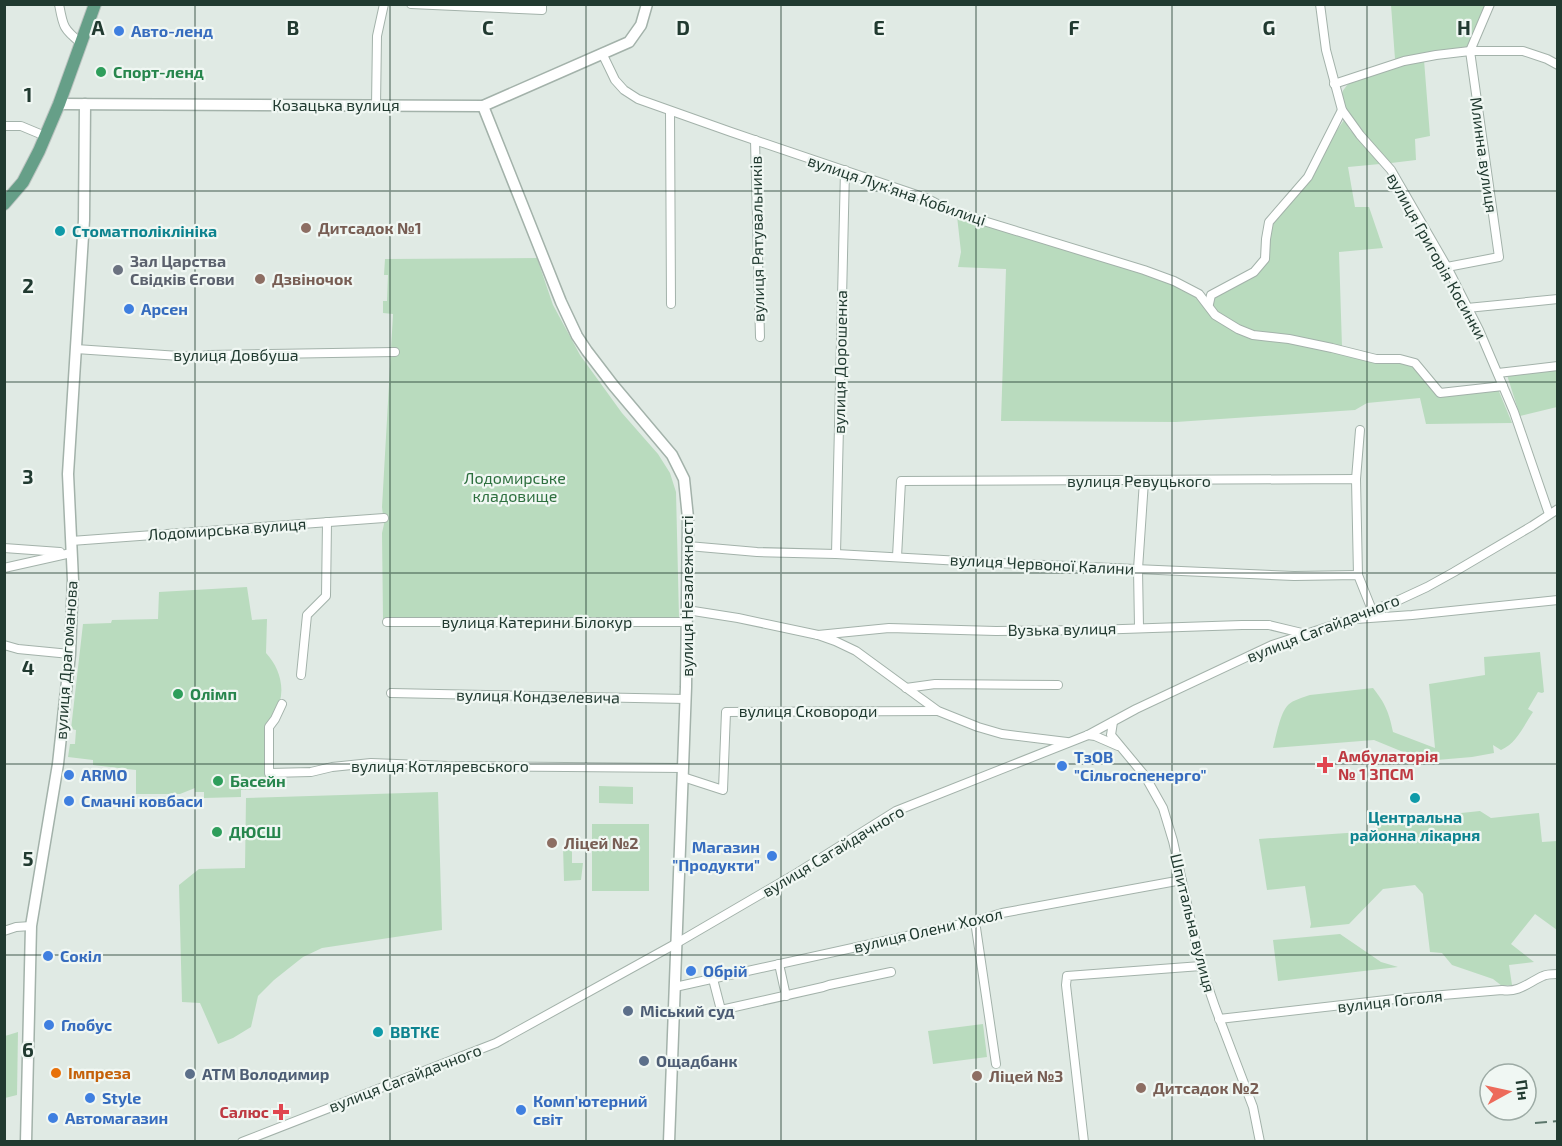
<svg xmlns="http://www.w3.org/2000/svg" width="1562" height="1146" font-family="'Exo 2',sans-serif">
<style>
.green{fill:#b9dbbe}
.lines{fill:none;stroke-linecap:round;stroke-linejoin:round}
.minor-casing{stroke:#a3b2aa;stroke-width:10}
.tertiary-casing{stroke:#a3b2aa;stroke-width:13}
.primary-casing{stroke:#bcc4c1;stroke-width:14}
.minor{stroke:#fff;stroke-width:8}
.tertiary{stroke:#fff;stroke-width:10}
.primary{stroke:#669f88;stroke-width:12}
.rail{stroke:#5b766b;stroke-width:2;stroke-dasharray:12 6;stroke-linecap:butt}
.grid{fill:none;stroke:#213a30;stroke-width:1.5;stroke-opacity:0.55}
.shop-dot{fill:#3f7fe0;stroke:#f0f7f3;stroke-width:2}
.leisure-dot{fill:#2e9e5b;stroke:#f0f7f3;stroke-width:2}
.education-dot{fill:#8d6e63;stroke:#f0f7f3;stroke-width:2}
.culture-dot{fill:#0f9aa8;stroke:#f0f7f3;stroke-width:2}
.worship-dot{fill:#6b7280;stroke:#f0f7f3;stroke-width:2}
.health-dot{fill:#e0444e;stroke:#f0f7f3;stroke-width:2}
.service-dot{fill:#5c6f8a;stroke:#f0f7f3;stroke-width:2}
.food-dot{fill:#e8710a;stroke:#f0f7f3;stroke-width:2}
.labels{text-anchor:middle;stroke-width:4.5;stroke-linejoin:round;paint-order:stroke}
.shop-label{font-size:16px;font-weight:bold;fill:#366cbe;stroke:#f0f7f3;text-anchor:start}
.leisure-label{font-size:16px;font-weight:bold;fill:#27864d;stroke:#f0f7f3;text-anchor:start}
.street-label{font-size:16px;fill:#213a30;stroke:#f0f7f3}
.education-label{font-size:16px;font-weight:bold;fill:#785e54;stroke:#f0f7f3;text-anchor:start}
.culture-label{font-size:16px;font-weight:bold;fill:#0d838f;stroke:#f0f7f3;text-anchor:start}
.worship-label{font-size:16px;font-weight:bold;fill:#5b616d;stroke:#f0f7f3;text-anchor:start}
.park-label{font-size:16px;fill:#2d6f3e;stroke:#f0f7f3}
.health-label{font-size:16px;font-weight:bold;fill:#be3a42;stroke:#f0f7f3;text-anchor:start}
.service-label{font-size:16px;font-weight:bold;fill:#4e5e75;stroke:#f0f7f3;text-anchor:start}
.food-label{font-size:16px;font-weight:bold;fill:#c56008;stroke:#f0f7f3;text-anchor:start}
.grid-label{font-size:20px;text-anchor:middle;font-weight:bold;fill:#213a30;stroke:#f0f7f3;stroke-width:4.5;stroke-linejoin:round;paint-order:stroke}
</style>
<rect width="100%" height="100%" fill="#e0eae4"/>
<g class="green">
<path d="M 1391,5 L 1485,5 L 1468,48 L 1435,52 L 1395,59 Z"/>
<path d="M 1424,60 L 1430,136 L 1415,139 L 1416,160 L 1391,163 C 1380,150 1340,112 1342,95 C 1342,90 1346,87 1349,83 L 1405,63 Z"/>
<path d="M 1344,120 L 1350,130 L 1380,164 L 1348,167 L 1355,207 L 1369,207 L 1383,248 L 1339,252 L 1342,347 L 1413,365 L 1439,395 L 1498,389 L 1512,423 L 1426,424 L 1420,398 L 1367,403 L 1355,410 L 1176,422 L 1001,421 L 1006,269 L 958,267 L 961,252 L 957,216 L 1110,261 L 1185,289 L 1214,310 L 1212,302 L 1213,296 L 1239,283 L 1266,259 L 1271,222 L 1303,186 L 1335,133 Z"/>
<path d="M 537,258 L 553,305 L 580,355 L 622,413 L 658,454 L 670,473 L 676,492 L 679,617 L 383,619 L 382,533 L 384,524 L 382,507 L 393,314 L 383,313 L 383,301 L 387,301 L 388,275 L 384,275 L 385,259 Z"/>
<path d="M 1557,368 L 1557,407 L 1520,416 L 1507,375 Z"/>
<path d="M 247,587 L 252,620 L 267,619 L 266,653 C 281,669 287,693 275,713 C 272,718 267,722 266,728 C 264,747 267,770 267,789 L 241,790 L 241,797 L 204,798 L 204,792 L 195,792 L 195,788 L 180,794 L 136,794 L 136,770 L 93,765 L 93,760 L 68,757 L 70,744 L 75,744 L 76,730 L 71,729 L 83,624 L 111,623 L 112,620 L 158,619 L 159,592 Z"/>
<path d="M 1540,652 L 1544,692 L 1542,693 L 1538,692 L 1528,709 L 1533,712 C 1524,725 1517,743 1501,750 L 1493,745 L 1494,753 L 1472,757 L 1425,761 L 1374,740 L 1273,748 C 1276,737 1280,713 1288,705 C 1293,700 1304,697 1310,695 L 1373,688 C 1385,703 1389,712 1393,732 L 1435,748 L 1429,684 L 1485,675 L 1484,657 Z"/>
<path d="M 599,786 L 633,787 L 633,804 L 599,803 Z"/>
<path d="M 438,792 L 442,930 L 322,948 L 303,957 L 274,980 L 258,996 L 251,1027 L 233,1038 L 218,1044 L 200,1003 L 182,1002 L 179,885 L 199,869 L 245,868 L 246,798 Z"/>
<path d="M 1480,811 L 1491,818 L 1539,813 L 1542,842 L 1557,841 L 1557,930 L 1535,914 L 1511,944 L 1534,962 L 1509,965 L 1512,985 L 1502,986 L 1493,979 L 1452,965 L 1442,953 L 1430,952 L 1423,894 L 1415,885 L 1383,889 L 1349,924 L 1310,928 L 1311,924 L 1305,886 L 1267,890 L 1259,839 L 1376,831 L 1376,822 Z"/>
<rect x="592" y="824" width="57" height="67"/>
<path d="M 563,846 L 572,846 L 572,863 L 583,863 L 581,880 L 564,881 Z"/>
<path d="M 1340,934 L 1381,962 L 1398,967 L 1278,981 L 1273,940 Z"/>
<path d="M 983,1024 L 987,1057 L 933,1064 L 928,1031 Z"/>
<path d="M 18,1032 L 17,1095 L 5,1098 L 5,1036 Z"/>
</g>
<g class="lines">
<defs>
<g id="minor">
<path d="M 59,4 C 63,26 63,29 81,43"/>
<path d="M 411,4 L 542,10 L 542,4"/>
<path d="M 1320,4 L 1326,50 L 1342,110 L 1360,135 L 1391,170 L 1447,267 L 1479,330 L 1514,412 L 1549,514"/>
<path d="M 602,53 L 615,80 L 624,90 L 638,99 L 731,132 L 926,198 L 951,211 L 1144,270 L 1174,281 L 1199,294 L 1215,315 L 1238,329 L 1253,335 L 1289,339 L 1332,348 L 1376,359 L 1400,359 L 1415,363 L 1440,393 L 1503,386"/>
<path d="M 1334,84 L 1404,61 L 1436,55 L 1470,51 L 1523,51 L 1547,59 L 1558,65"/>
<path d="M 376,106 L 377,36 L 384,4"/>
<path d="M 670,111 L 671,304"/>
<path d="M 4,126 L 21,126 L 45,136"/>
<path d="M 755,140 L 760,337"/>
<path d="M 1447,267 L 1499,257 L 1470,51 L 1490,4"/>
<path d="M 1209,304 L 1211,295 L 1254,272 L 1265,259 L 1266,239 L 1269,222 L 1308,177 L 1342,110"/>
<path d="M 1467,308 L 1558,299"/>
<path d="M 76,349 L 194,357 L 209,355 L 395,352"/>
<path d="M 1498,373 L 1558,366"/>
<path d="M 1356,479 L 1360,430"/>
<path d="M 71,541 L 384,518"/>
<path d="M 688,546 L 757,552 L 836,554 L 997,563 L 1294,576 L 1358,575 L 1372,610"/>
<path d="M 4,548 L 60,552"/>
<path d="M 836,554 L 845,170"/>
<path d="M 897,557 L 901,481 L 1356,479 L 1358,575"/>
<path d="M 4,568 L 71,553"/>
<path d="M 687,610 L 738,618 L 818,635 L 835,641 L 856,651 L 938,711 L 978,727 L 1002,734 L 1067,742"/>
<path d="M 1356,619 L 1412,615 L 1558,600"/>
<path d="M 387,622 L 687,622"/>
<path d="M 1139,627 L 1138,569 L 1144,481"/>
<path d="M 818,635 L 889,628 L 996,631 L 1093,630 L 1242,625 L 1269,625 L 1306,634"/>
<path d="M 4,645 L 18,649 L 70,654"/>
<path d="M 301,675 L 307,615 L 326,596 L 327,522"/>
<path d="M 906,688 L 935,684 L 1058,685"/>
<path d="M 391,693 L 686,699"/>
<path d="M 282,704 L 275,719 L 269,727 L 269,773 L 311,772 L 332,767 L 371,763 L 447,766 L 683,768"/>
<path d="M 1113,722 L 1111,735 L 1145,776 L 1163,808 L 1173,841 L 1201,966 L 1215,1007 L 1253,1107 L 1260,1142"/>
<path d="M 1088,735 L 1095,736 L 1118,746"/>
<path d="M 683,777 L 723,790 L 726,712 L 937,711"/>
<path d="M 975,921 L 996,1064"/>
<path d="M 4,931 L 16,927 L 31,926"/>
<path d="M 779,964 L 786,996"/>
<path d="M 713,979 L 721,1010 L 823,987 L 829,985 L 891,972"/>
<path d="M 675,987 L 975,921 L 1002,913 L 1182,880"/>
<path d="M 1219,1019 L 1395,999 L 1502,990 C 1519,993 1529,982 1543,976 C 1547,974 1553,974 1558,974"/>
<path d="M 242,1142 L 496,1043 L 677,943 L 797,873 L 896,811 L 1088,735 L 1136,709 L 1272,645 L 1349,620 L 1399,600 L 1427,587 L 1454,572 L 1532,526 L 1558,509"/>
<path d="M 1084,1142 L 1066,985 L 1067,976 L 1201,966"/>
</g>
<g id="tertiary">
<path d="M 59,104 L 483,106 L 629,42 L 641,25 L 647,4"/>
<path d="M 483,106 L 561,302 L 577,336 L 587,351 L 613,385 L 672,455 L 684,479 L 688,518 L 686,687 L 669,1142"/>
<path d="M 26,1142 L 31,926 L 58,764 L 70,654 L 73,580 L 68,474 L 84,220 L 85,104"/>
</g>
<path id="primary" d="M 4,204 L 23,182 L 39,151 L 59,104 L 95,4"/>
</defs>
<use href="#minor" class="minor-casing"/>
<use href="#tertiary" class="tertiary-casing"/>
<use href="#primary" class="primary-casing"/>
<use href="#minor" class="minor"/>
<use href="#tertiary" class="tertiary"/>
<use href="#primary" class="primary"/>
<path class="rail" d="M 1535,1123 L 1558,1121"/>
</g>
<path class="grid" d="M 195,4 L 195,1142M 390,4 L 390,1142M 586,4 L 586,1142M 781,4 L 781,1142M 976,4 L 976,1142M 1172,4 L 1172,1142M 1367,4 L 1367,1142M 4,191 L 1558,191M 4,382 L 1558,382M 4,573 L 1558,573M 4,764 L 1558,764M 4,955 L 1558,955"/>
<g class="shop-dot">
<circle cx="119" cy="31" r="6"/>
<circle cx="129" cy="309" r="6"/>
<circle cx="1062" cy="766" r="6"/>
<circle cx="69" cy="775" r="6"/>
<circle cx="69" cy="801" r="6"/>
<circle cx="772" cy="856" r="6"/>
<circle cx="48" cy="956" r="6"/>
<circle cx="691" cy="971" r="6"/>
<circle cx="49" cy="1025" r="6"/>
<circle cx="90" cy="1098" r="6"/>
<circle cx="521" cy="1110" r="6"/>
<circle cx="53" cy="1118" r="6"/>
</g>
<g class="leisure-dot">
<circle cx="101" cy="72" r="6"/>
<circle cx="178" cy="694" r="6"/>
<circle cx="218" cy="781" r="6"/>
<circle cx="217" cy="832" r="6"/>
</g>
<g class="education-dot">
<circle cx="306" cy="228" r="6"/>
<circle cx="260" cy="279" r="6"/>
<circle cx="552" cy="843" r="6"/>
<circle cx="977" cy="1076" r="6"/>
<circle cx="1141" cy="1088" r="6"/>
</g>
<g class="culture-dot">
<circle cx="60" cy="231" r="6"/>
<circle cx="1415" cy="798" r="6"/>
<circle cx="378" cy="1032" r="6"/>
</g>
<circle class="worship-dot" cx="118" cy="270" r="6"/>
<g class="health-dot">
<path d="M1322 756h6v6h6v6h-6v6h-6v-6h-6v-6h6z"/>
<path d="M278 1103h6v6h6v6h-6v6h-6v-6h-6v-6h6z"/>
</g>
<g class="service-dot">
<circle cx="628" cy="1011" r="6"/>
<circle cx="644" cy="1061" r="6"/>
<circle cx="190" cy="1074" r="6"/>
</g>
<circle class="food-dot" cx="56" cy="1073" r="6"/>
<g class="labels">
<g class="shop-label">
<text x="131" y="37">Авто-ленд</text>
<text x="141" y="315">Арсен</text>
<text x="1074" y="763">ТзОВ<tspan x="1074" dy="18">"Сільгоспенерго"</tspan></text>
<text x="81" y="781">ARMO</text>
<text x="81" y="807">Смачні ковбаси</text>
<text x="760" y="853" text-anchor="end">Магазин<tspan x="760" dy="18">"Продукти"</tspan></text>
<text x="60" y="962">Сокіл</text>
<text x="703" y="977">Обрій</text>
<text x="61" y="1031">Глобус</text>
<text x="102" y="1104">Style</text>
<text x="533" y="1107">Комп'ютерний<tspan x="533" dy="18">світ</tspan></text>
<text x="65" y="1124">Автомагазин</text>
</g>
<g class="leisure-label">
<text x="113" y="78">Спорт-ленд</text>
<text x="190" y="700">Олімп</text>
<text x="230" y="787">Басейн</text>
<text x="229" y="838">ДЮСШ</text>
</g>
<g class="street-label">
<text x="336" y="111">Козацька вулиця</text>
<text transform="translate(1484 155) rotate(82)" y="6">Млинна вулиця</text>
<text transform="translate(897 190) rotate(19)" y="6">вулиця Лукʼяна Кобилиці</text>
<text transform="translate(757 239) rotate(-91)" y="6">вулиця Рятувальників</text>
<text transform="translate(1437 256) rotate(61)" y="6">вулиця Григорія Косинки</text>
<text x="236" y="361">вулиця Довбуша</text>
<text transform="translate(840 362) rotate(-89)" y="6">вулиця Дорошенка</text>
<text x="1139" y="487">вулиця Ревуцького</text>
<text transform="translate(227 529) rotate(-4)" y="6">Лодомирська вулиця</text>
<text transform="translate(1042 564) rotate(3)" y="6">вулиця Червоної Калини</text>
<text transform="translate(687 596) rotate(-90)" y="6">вулиця Незалежності</text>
<text x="537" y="628">вулиця Катерини Білокур</text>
<text transform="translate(1323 628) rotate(-21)" y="6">вулиця Сагайдачного</text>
<text transform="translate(1062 629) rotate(-1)" y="6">Вузька вулиця</text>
<text transform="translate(66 660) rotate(-86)" y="6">вулиця Драгоманова</text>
<text transform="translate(538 696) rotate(1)" y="6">вулиця Кондзелевича</text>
<text x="808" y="717">вулиця Сковороди</text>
<text x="440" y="772">вулиця Котляревського</text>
<text transform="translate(833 851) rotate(-31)" y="6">вулиця Сагайдачного</text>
<text transform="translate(1193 923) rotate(76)" y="6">Шпитальна вулиця</text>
<text transform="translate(928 930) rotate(-13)" y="6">вулиця Олени Хохол</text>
<text transform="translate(1390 1001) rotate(-6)" y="6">вулиця Гоголя</text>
<text transform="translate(405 1078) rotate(-21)" y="6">вулиця Сагайдачного</text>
</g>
<g class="education-label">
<text x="318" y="234">Дитсадок №1</text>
<text x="272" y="285">Дзвіночок</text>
<text x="564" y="849">Ліцей №2</text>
<text x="989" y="1082">Ліцей №3</text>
<text x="1153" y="1094">Дитсадок №2</text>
</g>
<g class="culture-label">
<text x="72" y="237">Стоматполіклініка</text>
<text x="1415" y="823" text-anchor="middle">Центральна<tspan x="1415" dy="18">районна лікарня</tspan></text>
<text x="390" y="1038">ВВТКЕ</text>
</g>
<g class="worship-label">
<text x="130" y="267">Зал Царства<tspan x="130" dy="18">Свідків Єгови</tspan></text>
</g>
<g class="park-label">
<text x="515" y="484">Лодомирське<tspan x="515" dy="18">кладовище</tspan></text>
</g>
<g class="health-label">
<text x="1338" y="762">Амбулаторія<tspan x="1338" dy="18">№ 1 ЗПСМ</tspan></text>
<text x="269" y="1118" text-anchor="end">Салюс</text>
</g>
<g class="service-label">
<text x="640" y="1017">Міський суд</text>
<text x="656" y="1067">Ощадбанк</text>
<text x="202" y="1080">АТМ Володимир</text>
</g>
<g class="food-label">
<text x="68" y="1079">Імпреза</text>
</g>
</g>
<g class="grid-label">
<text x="98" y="35">A</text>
<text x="293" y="35">B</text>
<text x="488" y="35">C</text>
<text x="683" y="35">D</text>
<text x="879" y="35">E</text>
<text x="1074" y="35">F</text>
<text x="1269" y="35">G</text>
<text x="1464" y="35">H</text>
<text x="28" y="102">1</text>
<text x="28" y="293">2</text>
<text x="28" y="484">3</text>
<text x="28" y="675">4</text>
<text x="28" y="866">5</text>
<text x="28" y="1057">6</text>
</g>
<rect width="1562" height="1146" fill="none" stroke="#213a30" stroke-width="12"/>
<g transform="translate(1508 1092) rotate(82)"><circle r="28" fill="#f0f7f3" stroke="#9daba5" stroke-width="1.5"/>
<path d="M0-4.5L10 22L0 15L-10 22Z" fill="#ed6b5b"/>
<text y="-9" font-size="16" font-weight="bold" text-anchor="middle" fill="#213a30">Пн</text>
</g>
</svg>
